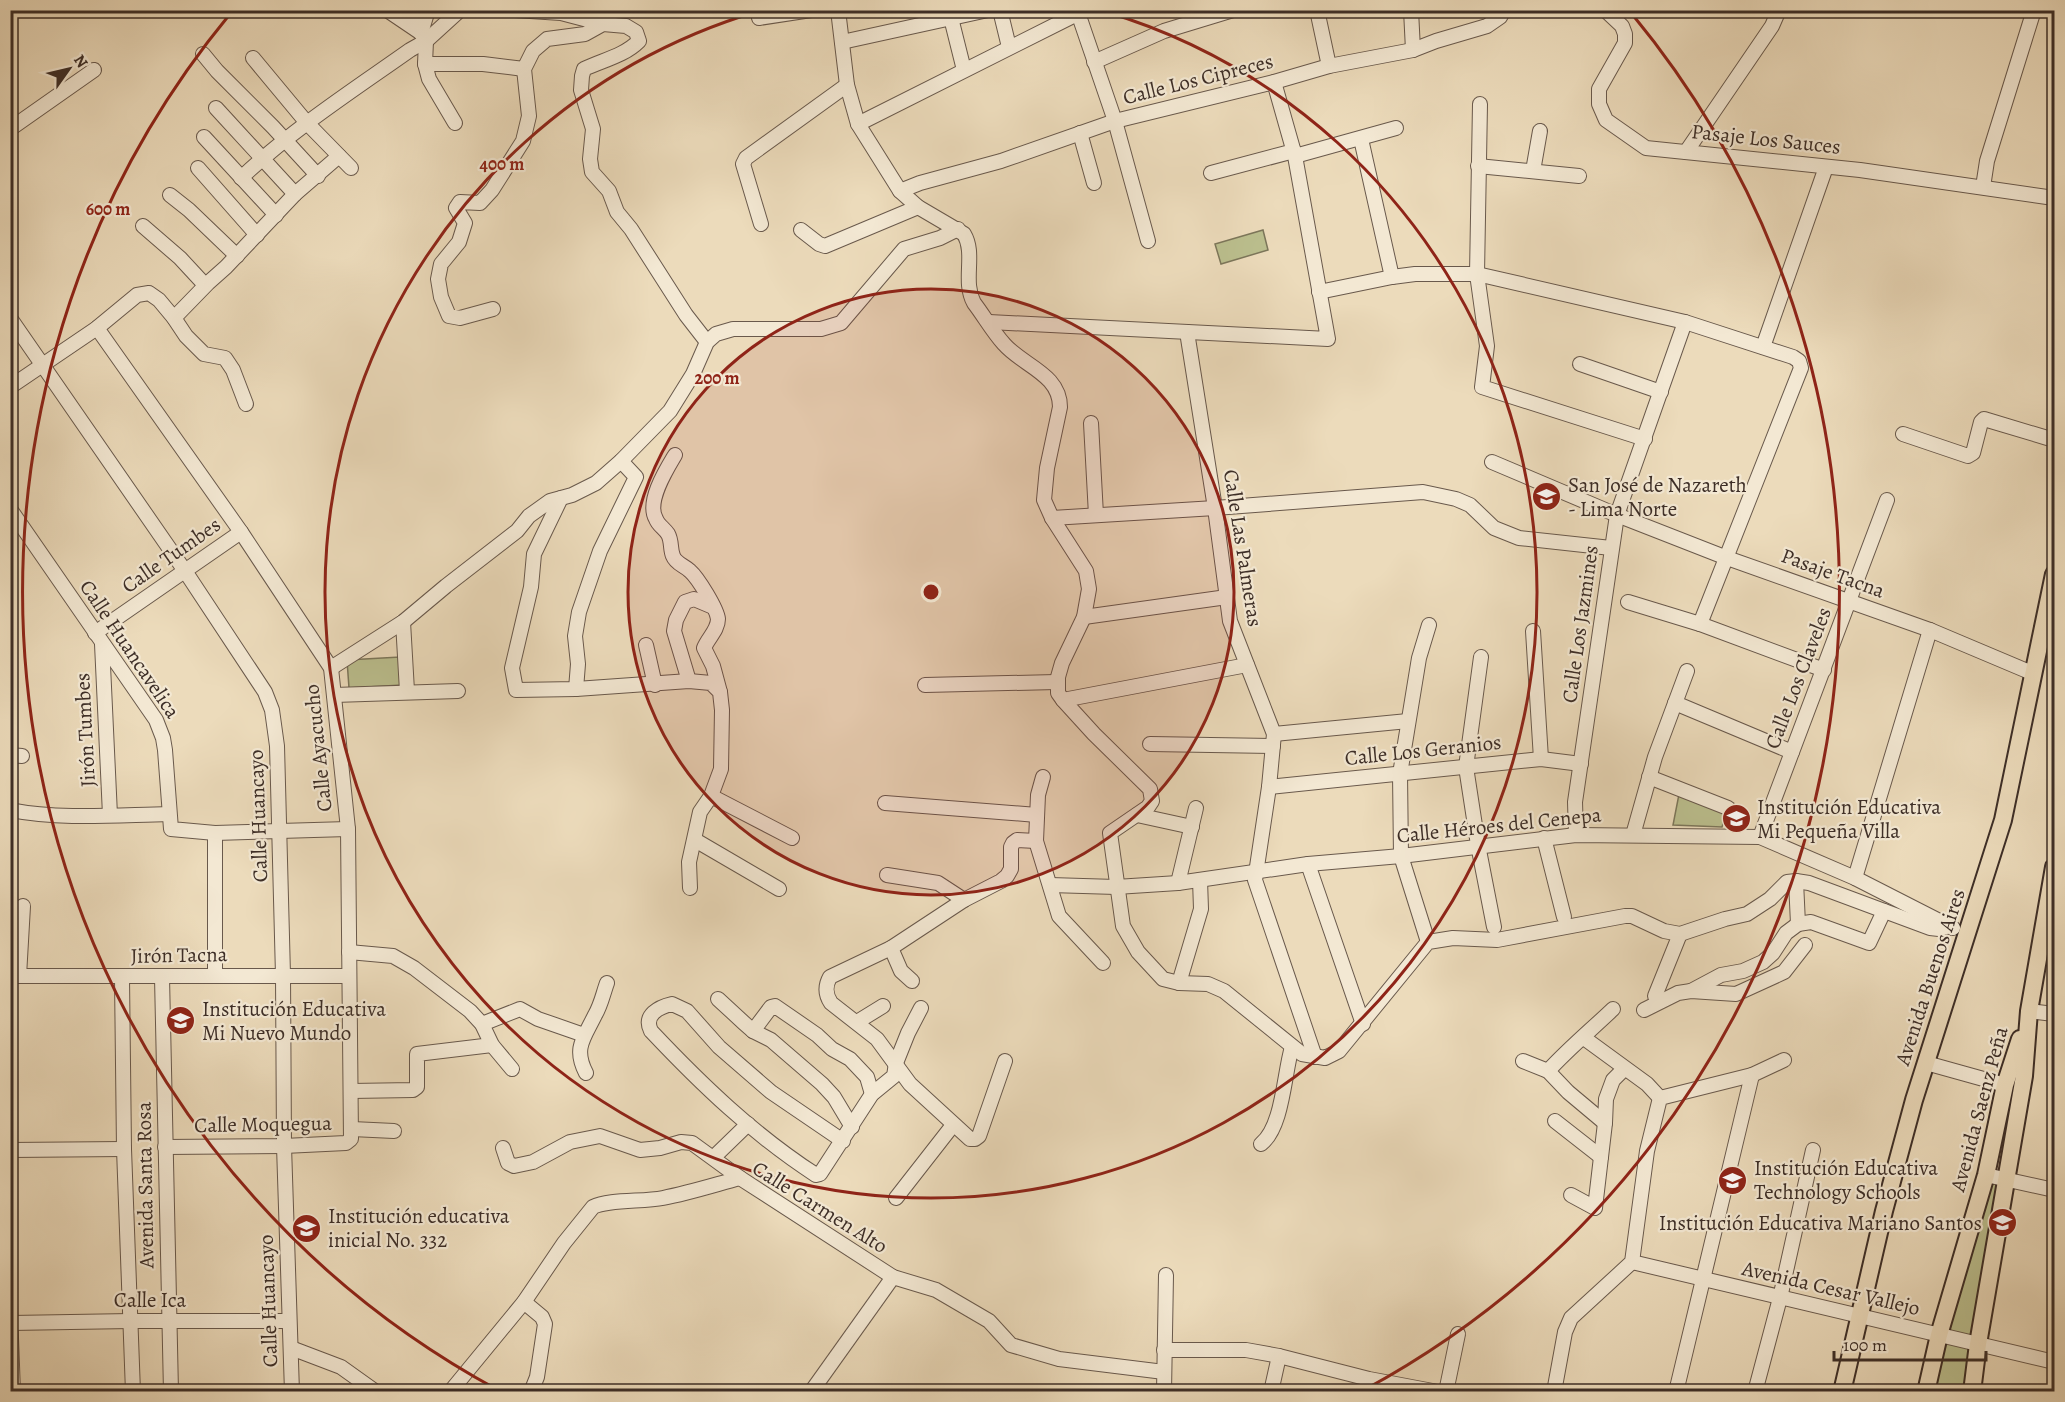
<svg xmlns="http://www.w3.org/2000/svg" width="2065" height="1402" font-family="Alegreya,serif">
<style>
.green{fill:#bbbf8e;stroke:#7c765a;stroke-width:1.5}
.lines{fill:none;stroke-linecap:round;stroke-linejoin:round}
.minor-casing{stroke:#69594c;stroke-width:16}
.major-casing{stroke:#3d2e27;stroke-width:20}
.minor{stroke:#f3e8d3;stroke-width:14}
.major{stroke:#ecdbbb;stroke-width:16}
.ring{fill:none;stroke:#8f2418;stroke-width:3}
.labels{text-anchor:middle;stroke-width:4.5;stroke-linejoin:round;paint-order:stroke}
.street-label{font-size:21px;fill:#3d2e27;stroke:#f3e8d3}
.poi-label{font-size:21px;fill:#3d2e27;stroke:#f3e8d3;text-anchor:start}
.centre{fill:#8f2418;stroke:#f3e8d3;stroke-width:3}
.ring-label{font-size:18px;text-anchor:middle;font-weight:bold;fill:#8f2418;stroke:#f3e8d3;stroke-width:4.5;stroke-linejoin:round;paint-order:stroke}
</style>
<rect width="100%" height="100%" fill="#ecdbbb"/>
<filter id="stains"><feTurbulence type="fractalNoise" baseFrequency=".00333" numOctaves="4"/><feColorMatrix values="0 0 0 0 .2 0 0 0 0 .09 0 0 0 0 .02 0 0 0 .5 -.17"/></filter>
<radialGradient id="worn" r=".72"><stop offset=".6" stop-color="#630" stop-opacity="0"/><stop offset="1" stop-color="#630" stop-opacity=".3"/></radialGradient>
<g class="green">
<path d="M 1263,230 L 1268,250 L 1221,264 L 1215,244 Z"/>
<path d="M 400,657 L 402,685 L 349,688 L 347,660 Z"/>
<path d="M 1680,789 L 1728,808 L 1722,827 L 1673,825 Z"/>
<path d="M 1994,1183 L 1999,1184 L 1974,1333 L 1971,1336 L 1952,1331 L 1949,1328 L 1991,1185 Z"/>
<path d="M 1940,1340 L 1971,1346 L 1964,1391 L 1928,1392 Z"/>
</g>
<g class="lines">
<defs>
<g id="minor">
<path d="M 387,10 L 421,33 L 428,10"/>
<path d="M 406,10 L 426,41 L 425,64 L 429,79 L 455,123"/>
<path d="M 515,10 L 561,13 L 603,24"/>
<path d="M 838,10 L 847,85 L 858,124 L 900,191 L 918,207 L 964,234 C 976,254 962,281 974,303 C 984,316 993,332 1004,344 C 1023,366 1060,374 1060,407 L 1047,468 L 1044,500 L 1052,518 L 1086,571 L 1089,589 L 1084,617 L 1062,663 L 1058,677 L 1058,693 L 1063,700 L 1094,734 L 1150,789 L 1152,801 L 1148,807 L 1110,833 L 1123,926 L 1138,952 L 1163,979 L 1179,983 L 1208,984 L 1224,991 L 1302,1054 L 1325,1058 L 1339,1051 L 1428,942 L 1453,938 L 1497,940 L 1625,916 L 1632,916 L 1664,931 L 1680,934 L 1725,919 L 1747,914 L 1770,899 L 1787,882 L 1796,881 L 1809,883 L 1930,928 L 1939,929 L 1950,926"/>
<path d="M 1000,10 L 1009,47"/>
<path d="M 1077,10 L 1115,121 L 1148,241"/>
<path d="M 1317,10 L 1329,66"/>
<path d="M 1411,10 L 1413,50"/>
<path d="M 1605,10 L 1622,26 L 1625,34 L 1625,43 L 1599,89 L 1599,104 L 1606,120 L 1646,148 L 1860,170 L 2054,198"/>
<path d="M 759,18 L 811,10"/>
<path d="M 951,18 L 964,70"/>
<path d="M 842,42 L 988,10"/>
<path d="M 203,54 L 217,71 L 273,127 L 318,176"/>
<path d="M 253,58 L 307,123 L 351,168"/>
<path d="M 1094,62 L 1164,31 L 1233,10"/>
<path d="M 425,64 L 483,64 L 524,69"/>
<path d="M 1480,104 L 1477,274 L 1487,346 L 1482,387 L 1645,439"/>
<path d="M 216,108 L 295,194"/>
<path d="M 858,124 L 1077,14"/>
<path d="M 10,129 L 94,70"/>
<path d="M 1080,133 L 1094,183"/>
<path d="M 204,137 L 276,215"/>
<path d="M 1361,139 L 1392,277"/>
<path d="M 1686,152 L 1772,26 L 1779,10"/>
<path d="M 1295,156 L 1396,128"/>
<path d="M 1478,166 L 1579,176"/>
<path d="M 198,168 L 257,235"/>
<path d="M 1533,171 L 1540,131"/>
<path d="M 1211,173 L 1294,151"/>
<path d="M 241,178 C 293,129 352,91 410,50 L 426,41 L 460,10"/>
<path d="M 1983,187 L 1987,161 L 2034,10"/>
<path d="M 900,191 L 920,183 L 1001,161 L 1115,121 L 1274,82 L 1329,66 L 1413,50 L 1436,41 L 1487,26 L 1500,17 L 1504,10"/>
<path d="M 170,195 L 189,210 L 237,256"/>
<path d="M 761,224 L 743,164 L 746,158 L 847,85"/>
<path d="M 143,226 L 180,258 L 205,285"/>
<path d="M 801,230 L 819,244 L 825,246 L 918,207"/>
<path d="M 1319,292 L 1392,277 L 1415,274 L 1477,274 L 1685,322 L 1793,357 L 1799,361 L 1801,368 L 1700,624"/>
<path d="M 493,309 L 460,318 L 449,316 L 441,297 L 438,279 L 441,264 L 459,242 L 465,223 L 456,208 L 460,202 L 480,203 L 492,190 L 523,141 L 529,116 L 524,69 L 533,51 L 547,39 L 585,34 L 603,24 L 626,26 L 636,32 L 639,41 C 624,56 603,60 584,69 L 582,76 L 581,90 L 593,129 L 590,159 L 592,172 L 609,191 L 617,212 L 631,229 L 686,315 L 707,342"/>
<path d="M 10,318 L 185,571 L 265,692 L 272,710 L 277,746 L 283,975 L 284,1146 L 292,1392"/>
<path d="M 174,318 L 208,283 L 226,267 L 295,194 L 339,156"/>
<path d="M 989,322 L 1328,339 L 1295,156 L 1274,82"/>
<path d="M 97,328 L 241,532 L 331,668 L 348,829 L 351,1139 L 346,1143 L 284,1146 L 165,1147"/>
<path d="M 1187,332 L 1215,508 L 1230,621 L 1274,734 L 1269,787 L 1255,880 L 1315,1057"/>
<path d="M 1763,347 L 1826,167"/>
<path d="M 1580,364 L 1661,392"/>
<path d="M 10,387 L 97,328 L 137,295 L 149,293 L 159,300 L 174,318 L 186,336 L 204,354 L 225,358 L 233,370 L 246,404"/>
<path d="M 1091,423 L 1096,515"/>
<path d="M 1903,434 L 1968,456 L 1973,453 L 1981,422 L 1984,419 L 2054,440"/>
<path d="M 675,455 C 666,470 646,502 656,519 C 658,525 664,528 668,534 C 672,541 670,549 673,556 C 676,564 684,565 690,571 C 698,578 717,609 718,619 C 718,630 708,638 704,648 L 713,666 L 720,692"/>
<path d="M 1492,462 L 1617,515 L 1727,558 L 1930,630 L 2032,673"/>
<path d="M 561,498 L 534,554 L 531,587 L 512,668 L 516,690 L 576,689 L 689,681 L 711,683 L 720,692 L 722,710 L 721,769 L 711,796 L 700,812 L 689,862 L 690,888"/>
<path d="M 10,509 L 156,720 L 163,738 L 165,750 L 171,829 L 215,833 L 348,829"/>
<path d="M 1052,518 L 1215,508 L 1423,492 L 1456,499 L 1470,505 L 1494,528 L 1519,538 L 1611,548"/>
<path d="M 1628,602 L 1700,624 L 1824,670"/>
<path d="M 1084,617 L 1227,597"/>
<path d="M 403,622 L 407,691"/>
<path d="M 1533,631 L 1541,759"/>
<path d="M 95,633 L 241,532"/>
<path d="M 102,644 L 110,815"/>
<path d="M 646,645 L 655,685"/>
<path d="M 1481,657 L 1466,767 L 1478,845 L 1494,927"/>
<path d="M 331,668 L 403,622 L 446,586 L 517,531 L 529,516 L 550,501 L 572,495 L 596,483 L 621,461 L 670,411 L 693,374 L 707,342 L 716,334 L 733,329 L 821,329 L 841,323 L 904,249 L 940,238 L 958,229"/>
<path d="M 689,681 L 674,631 L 676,620 L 685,602 L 694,599 L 713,607"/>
<path d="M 925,685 L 1056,682"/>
<path d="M 576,689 L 578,664 L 575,636 L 579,612 L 600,551 L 636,477 L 621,461"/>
<path d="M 334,695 L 458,691"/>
<path d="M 1063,700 L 1247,665"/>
<path d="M 1675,703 L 1792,752"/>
<path d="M 1274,734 L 1408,721"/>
<path d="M 1150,744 L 1273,746"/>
<path d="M 10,755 L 22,756"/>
<path d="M 1043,777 L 1038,795 L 1036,841 L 1059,916 L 1103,963"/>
<path d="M 1649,777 L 1728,808"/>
<path d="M 1269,787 L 1541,759 L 1581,764"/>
<path d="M 711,796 L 792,838"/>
<path d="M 885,803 L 1037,815"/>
<path d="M 10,810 C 62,820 116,815 169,814"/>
<path d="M 1137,815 L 1192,827"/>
<path d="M 215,833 L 215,975"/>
<path d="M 1576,835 L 1575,802 L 1617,515 L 1685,322"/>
<path d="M 1633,835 L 1655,757 L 1687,671"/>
<path d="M 1760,837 L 1887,500"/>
<path d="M 1544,838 L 1564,917"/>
<path d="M 695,840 L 779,889"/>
<path d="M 1308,864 L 1363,1024"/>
<path d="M 887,875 L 938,883 L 964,900"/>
<path d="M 1855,878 L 1930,630"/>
<path d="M 1796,881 L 1798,924"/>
<path d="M 1178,883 L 1196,808"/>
<path d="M 1050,885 L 1116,887 L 1178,883 L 1308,864 L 1401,856 L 1576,835 L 1760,837 L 1855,878 L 1953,928"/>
<path d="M 1428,942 L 1401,856 L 1400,774 L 1419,658 L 1429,625"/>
<path d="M 891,948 L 901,971 L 912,981"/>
<path d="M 349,952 L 393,956 L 414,968 L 470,1011 L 482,1024 L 492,1045 L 512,1069"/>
<path d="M 10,976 L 349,976"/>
<path d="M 19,976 L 23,906"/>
<path d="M 162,977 L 171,1392"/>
<path d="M 122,978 L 124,1149 L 133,1392"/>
<path d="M 1179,983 L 1201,909 L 1200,880"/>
<path d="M 1691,991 L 1721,975 L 1743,971 L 1763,962 L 1773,953 L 1786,933 L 1798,924 L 1811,922 L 1869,943 L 1884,911"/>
<path d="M 1655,996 L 1680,934"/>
<path d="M 718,999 L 744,1023 L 753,1031 L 771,1040 L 822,1084 L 834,1097 L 852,1127"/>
<path d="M 1644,1010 L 1678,993 L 1691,991 L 1736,994 L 1784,972 L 1805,945"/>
<path d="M 2029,1011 L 2054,1014"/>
<path d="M 857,1022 L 883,1006"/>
<path d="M 482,1024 L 520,1009 L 538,1019 L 584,1035"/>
<path d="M 753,1031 L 771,1007 L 775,1006 L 817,1035 L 832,1049 L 850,1059 L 867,1077 L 872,1094"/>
<path d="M 1584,1038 L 1647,1084 L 1660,1098"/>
<path d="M 1005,1061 L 979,1136 L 975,1139 L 970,1139 L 910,1084 L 877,1039 L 831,1003 C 825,994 825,986 830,977 L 891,948 L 964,900 L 1001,881 L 1007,876 L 1011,869 L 1011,847 L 1013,843 L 1017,840 L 1036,841"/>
<path d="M 1523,1061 L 1548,1071 L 1568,1092 L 1605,1123"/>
<path d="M 1926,1063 L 2005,1085"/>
<path d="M 1548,1071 C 1568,1049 1591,1030 1613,1009"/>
<path d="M 586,1073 C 573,1048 584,1038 595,1015 C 601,1005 603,994 607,983"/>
<path d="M 351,1091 L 413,1090 L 417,1087 L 417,1054 L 492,1045"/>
<path d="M 1555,1121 L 1601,1157"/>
<path d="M 352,1129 L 394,1131"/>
<path d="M 843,1141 L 771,1092 L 719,1047 L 687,1011 L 672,1004 C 659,1007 643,1015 651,1031 C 701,1084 754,1135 816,1175 L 820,1174 L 872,1094 L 894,1076 L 896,1063 L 908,1033 L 921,1008"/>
<path d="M 1261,1144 C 1283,1127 1284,1073 1292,1047"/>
<path d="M 503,1148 L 508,1163 L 514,1166 L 533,1162 L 570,1142 L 600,1136 L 640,1150 L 660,1148 L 681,1142 L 692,1143 L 740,1178"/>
<path d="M 10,1150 L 124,1149"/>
<path d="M 714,1157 L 748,1124"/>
<path d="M 1986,1175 L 2054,1190"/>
<path d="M 1571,1195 L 1595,1208 L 1605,1123 L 1606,1099 L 1613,1080 L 1624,1069"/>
<path d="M 896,1198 L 953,1125"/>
<path d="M 1632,1262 L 2054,1362"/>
<path d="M 524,1302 L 542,1317 L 545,1324 L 537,1377 L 531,1392"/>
<path d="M 10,1311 L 13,1392"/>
<path d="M 11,1323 L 131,1321 L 289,1321"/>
<path d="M 291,1348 L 341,1367 L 376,1392"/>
<path d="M 1164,1350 L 1246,1350 L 1279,1356 L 1369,1379 L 1438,1392"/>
<path d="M 450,1392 L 524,1302 L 564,1243 L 593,1207 C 609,1199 643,1202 663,1198 C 689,1193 714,1185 740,1178 L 893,1277 L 936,1290 L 989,1321 L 1011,1345 L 1059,1359 L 1164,1372"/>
<path d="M 811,1392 L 893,1277"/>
<path d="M 1164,1392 L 1166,1275"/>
<path d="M 1271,1392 L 1279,1356"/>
<path d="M 1446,1392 L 1458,1334"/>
<path d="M 1554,1392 L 1565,1332 L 1571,1318 L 1632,1262 L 1647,1151 L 1660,1098 L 1752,1075 L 1784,1060"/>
<path d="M 1676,1392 L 1752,1075"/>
<path d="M 1755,1392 L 1780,1298 L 1813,1150"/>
</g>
<g id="major">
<path d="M 1842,1392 L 1884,1211 L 1914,1100 L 2003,820 L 2054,574"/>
<path d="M 1926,1392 L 1939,1335 L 1986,1175 L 2005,1085 L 2020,1039"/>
<path d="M 1972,1392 L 1978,1344 L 2024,1076 L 2029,1011 L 2054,867"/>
</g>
</defs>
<use href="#minor" class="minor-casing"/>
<use href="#major" class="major-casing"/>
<use href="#minor" class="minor"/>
<use href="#major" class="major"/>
</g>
<circle cx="931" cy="592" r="303" fill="#8f2418" fill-opacity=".12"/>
<g class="ring">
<circle cx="931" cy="592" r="303"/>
<path d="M1103 11A606 606 0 1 1 759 11"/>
<path d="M498 1390A908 908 0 0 1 230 14M1632 14A908 908 0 0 1 1364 1390"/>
</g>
<defs>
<symbol id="school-disc" viewBox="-11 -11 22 22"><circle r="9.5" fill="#8f2418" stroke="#f3e8d3"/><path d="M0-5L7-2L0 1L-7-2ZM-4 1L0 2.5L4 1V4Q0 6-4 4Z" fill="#fff"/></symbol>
</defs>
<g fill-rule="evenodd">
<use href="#school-disc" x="1530" y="480" width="33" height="33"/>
<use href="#school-disc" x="1720" y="802" width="33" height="33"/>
<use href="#school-disc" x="164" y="1004" width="33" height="33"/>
<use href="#school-disc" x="1716" y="1164" width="33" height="33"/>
<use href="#school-disc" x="1986" y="1206" width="33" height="33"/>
<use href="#school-disc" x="290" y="1212" width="33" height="33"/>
</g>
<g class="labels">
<g class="street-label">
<text transform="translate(1198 79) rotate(-14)" y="7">Calle Los Cipreces</text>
<text transform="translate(1766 139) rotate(6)" y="7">Pasaje Los Sauces</text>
<text transform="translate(1243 548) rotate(81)" y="7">Calle Las Palmeras</text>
<text transform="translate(171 555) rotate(-35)" y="7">Calle Tumbes</text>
<text transform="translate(1833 573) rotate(20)" y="7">Pasaje Tacna</text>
<text transform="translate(1580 624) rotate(-82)" y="7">Calle Los Jazmines</text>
<text transform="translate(130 649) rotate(56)" y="7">Calle Huancavelica</text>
<text transform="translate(1798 678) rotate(-69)" y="7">Calle Los Claveles</text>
<text transform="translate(85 730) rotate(-93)" y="7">Jirón Tumbes</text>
<text transform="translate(318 748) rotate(-96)" y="7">Calle Ayacucho</text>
<text transform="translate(1423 750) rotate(-6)" y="7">Calle Los Geranios</text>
<text transform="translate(258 816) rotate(-92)" y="7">Calle Huancayo</text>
<text transform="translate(1499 825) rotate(-6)" y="7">Calle Héroes del Cenepa</text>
<text transform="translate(179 955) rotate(-1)" y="7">Jirón Tacna</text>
<text transform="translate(1930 977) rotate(-72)" y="7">Avenida Buenos Aires</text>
<text transform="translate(1979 1109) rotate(-75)" y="7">Avenida Saenz Peña</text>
<text transform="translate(263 1124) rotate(-1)" y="7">Calle Moquegua</text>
<text transform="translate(145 1185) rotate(-91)" y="7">Avenida Santa Rosa</text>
<text transform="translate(820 1207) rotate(32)" y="7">Calle Carmen Alto</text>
<text transform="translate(1831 1288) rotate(13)" y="7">Avenida Cesar Vallejo</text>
<text x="150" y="1307">Calle Ica</text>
<text transform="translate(268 1301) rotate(-92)" y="7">Calle Huancayo</text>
</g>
<g class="poi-label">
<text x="1568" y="492">San José de Nazareth<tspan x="1568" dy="24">- Lima Norte</tspan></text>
<text x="1757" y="814">Institución Educativa<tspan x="1757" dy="24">Mi Pequeña Villa</tspan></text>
<text x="202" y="1016">Institución Educativa<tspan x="202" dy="24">Mi Nuevo Mundo</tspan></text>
<text x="1754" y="1175">Institución Educativa<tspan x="1754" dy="24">Technology Schools</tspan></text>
<text x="328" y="1223">Institución educativa<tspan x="328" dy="24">inicial No. 332</tspan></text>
<text x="1982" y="1230" text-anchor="end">Institución Educativa Mariano Santos</text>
</g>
</g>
<circle cx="931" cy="592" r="9" class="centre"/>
<g class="ring-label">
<text x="502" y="170">400 m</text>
<text x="108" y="215">600 m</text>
<text x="717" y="384">200 m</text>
</g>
<rect width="2065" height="1402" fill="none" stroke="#ecdbbb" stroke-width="36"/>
<rect x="12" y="12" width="2041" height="1378" fill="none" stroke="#3d2e27" stroke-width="3"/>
<rect x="18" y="18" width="2029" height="1366" fill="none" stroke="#3d2e27" stroke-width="1.5"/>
<g transform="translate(69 69) rotate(56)" stroke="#f3e8d3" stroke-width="4.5" paint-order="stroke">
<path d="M0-4.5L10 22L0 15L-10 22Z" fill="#3d2e27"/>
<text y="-9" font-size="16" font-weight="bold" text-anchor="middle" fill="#3d2e27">N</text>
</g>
<path d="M1834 1351v9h152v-9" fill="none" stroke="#3d2e27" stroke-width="3"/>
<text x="1843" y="1351" font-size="18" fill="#3d2e27" stroke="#f3e8d3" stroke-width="4.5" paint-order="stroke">100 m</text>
<rect width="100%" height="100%" filter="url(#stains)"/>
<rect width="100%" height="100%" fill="url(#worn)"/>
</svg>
